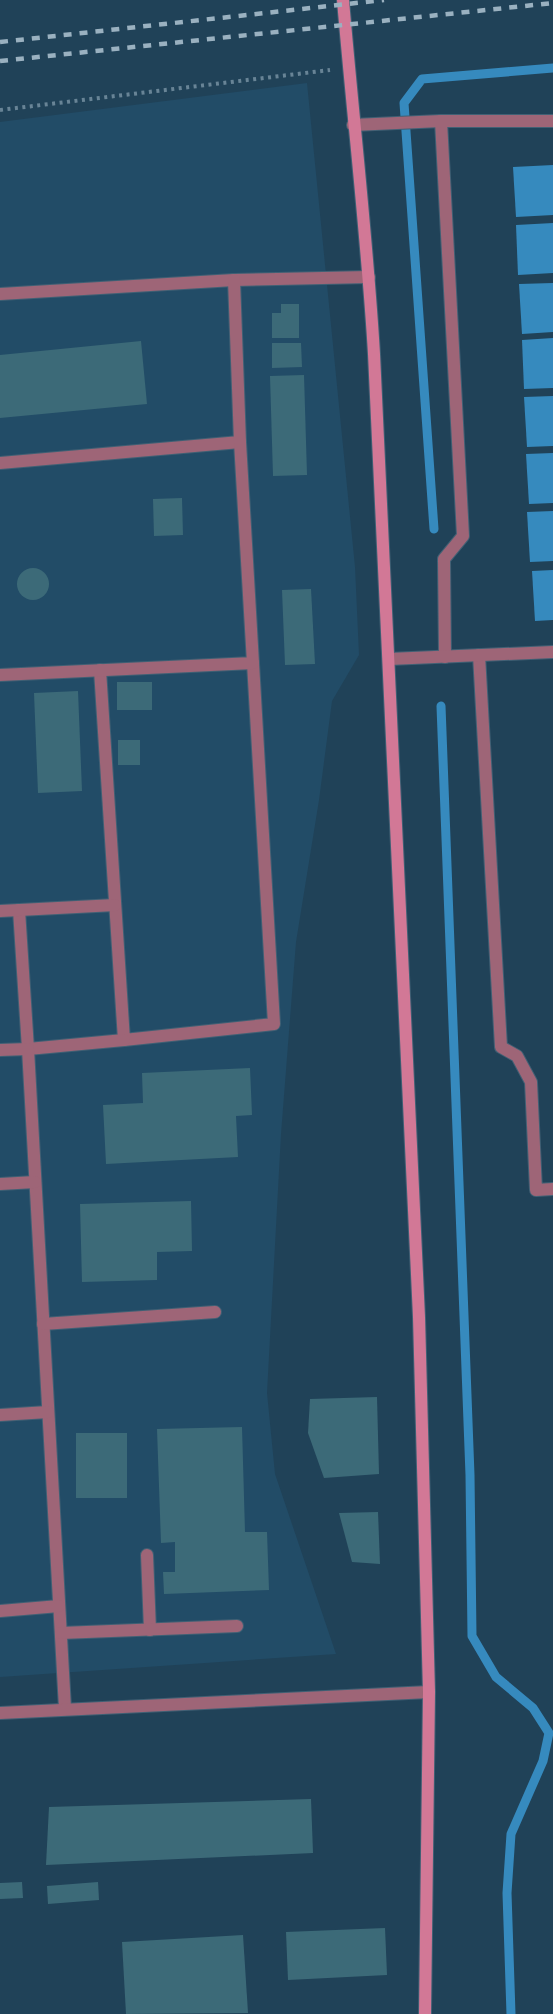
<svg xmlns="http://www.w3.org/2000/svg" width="553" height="2014" font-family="Roboto,sans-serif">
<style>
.built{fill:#224c67}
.water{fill:#368abe}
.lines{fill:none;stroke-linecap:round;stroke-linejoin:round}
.stream{stroke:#368abe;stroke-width:9}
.building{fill:#3c6a78}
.lane-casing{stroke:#416074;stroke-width:14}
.street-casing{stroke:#416074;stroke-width:14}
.secondary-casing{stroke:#416074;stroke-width:14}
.path{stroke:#688496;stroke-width:4;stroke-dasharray:3 4.5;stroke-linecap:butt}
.lane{stroke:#9e6577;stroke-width:12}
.street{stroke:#9e6577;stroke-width:12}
.secondary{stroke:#d27896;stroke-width:12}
.rail{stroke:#9ab1c0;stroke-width:4.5;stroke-dasharray:8 8;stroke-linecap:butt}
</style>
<rect width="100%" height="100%" fill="#204258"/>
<path class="built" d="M 307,83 L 355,567 L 359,655 L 332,701 L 319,800 L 296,942 L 281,1134 L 267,1393 L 275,1474 L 336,1654 L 0,1677 L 0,122 Z"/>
<g class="water">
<path d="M 553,165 L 553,215 L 516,217 L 513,167 Z"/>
<path d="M 553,223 L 553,273 L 518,275 L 516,225 Z"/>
<path d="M 553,283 L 553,332 L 522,334 L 519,284 Z"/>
<path d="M 553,338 L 553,388 L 524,389 L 522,340 Z"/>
<path d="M 553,396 L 553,446 L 527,447 L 524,397 Z"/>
<path d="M 553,453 L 553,503 L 529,504 L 526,454 Z"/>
<path d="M 553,511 L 553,561 L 530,562 L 527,512 Z"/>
<path d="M 553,570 L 553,620 L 535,621 L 532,571 Z"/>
</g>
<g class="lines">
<g class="stream">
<path d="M 434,529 L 404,103 L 422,79 L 553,68"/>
<path d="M 441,706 L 470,1475 L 472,1636 L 496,1677 L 533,1708 L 549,1733 L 543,1761 L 511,1834 L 507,1893 L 511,2014"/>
</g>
</g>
<g class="building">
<path d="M 281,304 L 299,304 L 299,338 L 272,338 L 272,313 L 281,313 Z"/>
<path d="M 141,341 L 147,404 L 0,418 L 0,355 Z"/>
<path d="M 272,343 L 301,343 L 302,367 L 272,368 Z"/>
<path d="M 304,375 L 307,475 L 273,476 L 270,376 Z"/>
<path d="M 182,498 L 183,535 L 154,536 L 153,499 Z"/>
<circle cx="33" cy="584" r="16"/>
<path d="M 311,589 L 315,664 L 285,665 L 282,590 Z"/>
<rect x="117" y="682" width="35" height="28"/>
<path d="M 78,691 L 82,791 L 38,793 L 34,693 Z"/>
<rect x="118" y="740" width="22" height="25"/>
<path d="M 250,1068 L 252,1115 L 236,1116 L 238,1157 L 106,1164 L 103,1105 L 143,1103 L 142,1073 Z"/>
<path d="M 191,1201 L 192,1251 L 157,1252 L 157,1280 L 82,1282 L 80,1204 Z"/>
<path d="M 377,1397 L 379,1474 L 324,1478 L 308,1433 L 310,1399 Z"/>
<path d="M 242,1427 L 245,1532 L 267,1532 L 269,1590 L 164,1594 L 163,1572 L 175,1572 L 175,1542 L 161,1543 L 157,1429 Z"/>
<rect x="76" y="1433" width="51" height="65"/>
<path d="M 378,1512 L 380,1564 L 352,1562 L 339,1513 Z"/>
<path d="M 311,1799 L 313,1853 L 46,1865 L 49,1807 Z"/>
<path d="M 22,1882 L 23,1898 L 0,1899 L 0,1883 Z"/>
<path d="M 98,1882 L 99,1900 L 48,1904 L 47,1886 Z"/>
<path d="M 385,1928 L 387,1975 L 288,1980 L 286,1932 Z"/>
<path d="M 243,1935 L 248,2013 L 126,2014 L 122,1942 Z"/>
</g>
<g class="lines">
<defs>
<g id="lane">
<path d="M 441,121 L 463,536 L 444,559 L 445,657"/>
<path d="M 353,125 L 441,121 L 553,121"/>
<path d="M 0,294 L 234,280 L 369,277"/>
<path d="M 0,463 L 240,442"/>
<path d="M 479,655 L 501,1047 L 517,1056 L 531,1082 L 536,1190 L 553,1189"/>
<path d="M 389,659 L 553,652"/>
<path d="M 100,670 L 124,1040 L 274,1024 L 253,663"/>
<path d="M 0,675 L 253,663 L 240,442 L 234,280"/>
<path d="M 19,910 L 28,1049 L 124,1040"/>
<path d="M 0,911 L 115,905"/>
<path d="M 0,1050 L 28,1049 L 65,1708"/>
<path d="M 0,1184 L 35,1182"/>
<path d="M 43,1324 L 215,1312"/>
<path d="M 0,1415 L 48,1412"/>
<path d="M 147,1555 L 150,1630"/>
<path d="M 0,1611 L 59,1606"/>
<path d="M 61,1633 L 237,1626"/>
</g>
<path id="street" d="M 0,1713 L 429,1692"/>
<path id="secondary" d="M 343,0 C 353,118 367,236 374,354 L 419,1317 L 429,1692 L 425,2014"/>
</defs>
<use href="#lane" class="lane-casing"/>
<use href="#street" class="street-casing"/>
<use href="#secondary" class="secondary-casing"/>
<path class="path" d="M 0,110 L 330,70"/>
<use href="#lane" class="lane"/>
<use href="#street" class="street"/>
<use href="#secondary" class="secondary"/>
<g class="rail">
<path d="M 0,42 L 384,0"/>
<path d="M 0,61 L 553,3"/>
</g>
</g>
</svg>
